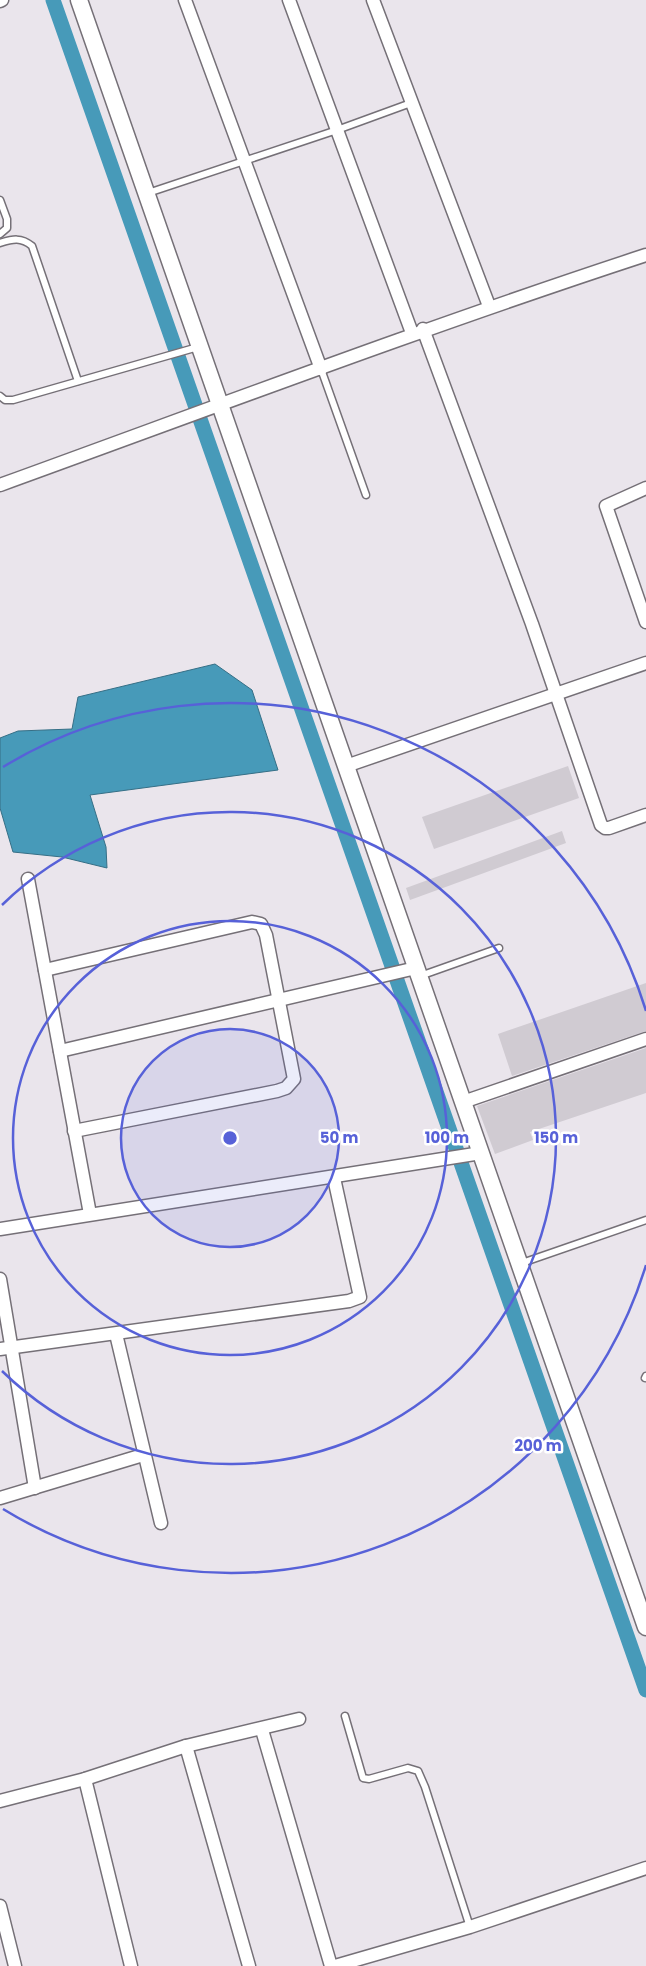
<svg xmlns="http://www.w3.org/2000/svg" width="646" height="1966" font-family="Poppins,sans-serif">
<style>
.water{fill:#479ab9;stroke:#366f86}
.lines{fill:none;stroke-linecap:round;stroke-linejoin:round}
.canal{stroke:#479ab9;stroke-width:15}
.building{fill:#d0cbd2}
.service-casing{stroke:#757077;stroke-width:9}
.minor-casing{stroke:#757077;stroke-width:15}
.tertiary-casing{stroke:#757077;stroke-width:19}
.service{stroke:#fff;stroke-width:6}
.minor{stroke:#fff;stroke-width:12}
.tertiary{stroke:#fff;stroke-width:16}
.ring{fill:none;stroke:#5761d8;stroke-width:2.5}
.centre{fill:#5761d8;stroke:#fff;stroke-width:2.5}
.ring-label{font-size:15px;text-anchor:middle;font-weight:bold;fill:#5761d8;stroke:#fff;stroke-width:5;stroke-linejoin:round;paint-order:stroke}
</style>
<rect width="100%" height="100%" fill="#eae5ec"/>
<path class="water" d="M 215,664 L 252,690 L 278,770 L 90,795 L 106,847 L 107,868 L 62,857 L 13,852 L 0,808 L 0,738 L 18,731 L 72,729 L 78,697 Z"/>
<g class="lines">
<path class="canal" d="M 53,0 L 646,1690"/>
</g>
<g class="building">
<path d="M 568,766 L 579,798 L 434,849 L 422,817 Z"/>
<path d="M 562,831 L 566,843 L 410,900 L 406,888 Z"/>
<path d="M 646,983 L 646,1031 L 512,1076 L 498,1034 Z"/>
<path d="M 646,1048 L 646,1093 L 530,1132 L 533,1140 L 495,1154 L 477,1106 Z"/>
</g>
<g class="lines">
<defs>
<g id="service">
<path d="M 148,193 L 337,130 L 411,103"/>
<path d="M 0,200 L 7,219 L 7,228 L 0,234"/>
<path d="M 0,243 C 13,239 21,237 32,246 L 78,381"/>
<path d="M 321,369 L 366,495"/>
<path d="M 0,396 L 5,400 L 13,400 L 198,347"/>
<path d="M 420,976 L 499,948"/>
<path d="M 519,1264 L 646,1220"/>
<path d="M 645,1378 L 646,1376"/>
<path d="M 345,1716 L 363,1778 L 369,1779 L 408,1768 L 418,1771 L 425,1787 L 470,1927"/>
</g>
<g id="minor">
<path d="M 185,0 L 321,369"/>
<path d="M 289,0 L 412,333"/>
<path d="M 373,0 L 489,306"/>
<path d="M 0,1 L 2,0"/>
<path d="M 423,329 L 532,624 L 601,825 L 605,828 L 609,828 L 646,815"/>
<path d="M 0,485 C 215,407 429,326 646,255"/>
<path d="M 646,488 L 606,506 L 646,622"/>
<path d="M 346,766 L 646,663"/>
<path d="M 28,879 L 90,1214"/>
<path d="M 45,970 L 252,922 L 261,924 L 266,935 L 294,1079 L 286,1088 L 277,1091 L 74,1131"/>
<path d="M 60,1051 L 416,968"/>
<path d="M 463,1102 L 646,1039"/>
<path d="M 0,1229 L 481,1153"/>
<path d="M 0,1279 L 35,1488"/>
<path d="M 116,1334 L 161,1523"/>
<path d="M 0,1349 L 349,1301 L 360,1297 L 334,1178"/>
<path d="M 0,1498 L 143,1455"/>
<path d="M 262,1730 L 331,1966"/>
<path d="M 186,1746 L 249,1966"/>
<path d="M 85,1779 L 131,1966"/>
<path d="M 0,1801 L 85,1779 L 186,1746 L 299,1719"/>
<path d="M 0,1906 L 15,1966"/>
<path d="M 335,1966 L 470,1927 L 646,1868"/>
</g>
<path id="tertiary" d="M 79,0 L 646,1627"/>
</defs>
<use href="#service" class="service-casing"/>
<use href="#minor" class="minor-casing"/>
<use href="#tertiary" class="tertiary-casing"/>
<use href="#service" class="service"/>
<use href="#minor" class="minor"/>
<use href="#tertiary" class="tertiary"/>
</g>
<circle cx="230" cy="1138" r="109" fill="#5761d8" fill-opacity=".12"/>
<g class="ring">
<circle cx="230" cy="1138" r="109"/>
<circle cx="230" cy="1138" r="217"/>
<path d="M2 905A326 326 0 1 1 2 1371"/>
<path d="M646 1265A435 435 0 0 1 3 1509M3 767A435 435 0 0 1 646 1011"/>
</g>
<circle cx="230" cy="1138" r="8" class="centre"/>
<g class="ring-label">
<text x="339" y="1143">50 m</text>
<text x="447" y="1143">100 m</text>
<text x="556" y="1143">150 m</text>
<text x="538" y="1451">200 m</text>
</g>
</svg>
